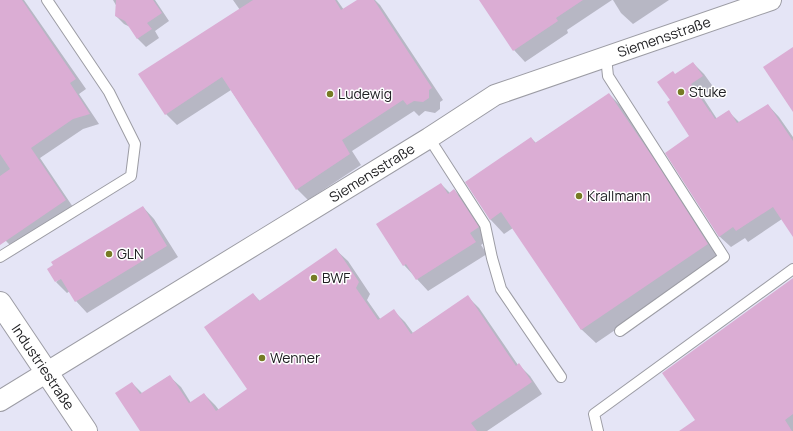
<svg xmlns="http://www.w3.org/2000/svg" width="793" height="431" font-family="Manrope,sans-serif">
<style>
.built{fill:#e5e5f6}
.shadow{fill:#0003}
.building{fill:#dbadd4}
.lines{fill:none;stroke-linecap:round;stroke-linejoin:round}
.lane-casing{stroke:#9c9ca4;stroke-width:12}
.street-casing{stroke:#9c9ca4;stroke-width:22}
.secondary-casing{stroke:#9c9ca4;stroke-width:24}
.lane{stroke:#fff;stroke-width:10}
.street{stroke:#fff;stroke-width:20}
.secondary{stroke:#fff;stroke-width:22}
.poi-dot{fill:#767b24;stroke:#fff;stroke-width:1.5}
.labels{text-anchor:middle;stroke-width:3;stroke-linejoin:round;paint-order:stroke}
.street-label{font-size:14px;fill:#202023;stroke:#fff}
.poi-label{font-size:14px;fill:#202023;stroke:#fff;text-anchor:start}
</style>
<rect width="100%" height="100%" fill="#f0f0f9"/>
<rect class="built" x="0" y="0" width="793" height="431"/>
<g class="shadow">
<path d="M 0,0 L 24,0 L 86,89 L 79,94 L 99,124 L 83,129 L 40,158 L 75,210 L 16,251 L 6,241 L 0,232 Z"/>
<path d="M 113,0 L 155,0 L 169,21 L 155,31 L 159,38 L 146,47 L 138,39 L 130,27 L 124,24 L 116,16 L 117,7 Z"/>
<path d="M 233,0 L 337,0 L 344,10 L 358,0 L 375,0 L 380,5 L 443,100 L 440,102 L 440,109 L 435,113 L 425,111 L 419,116 L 414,111 L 352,151 L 361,165 L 308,200 L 297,189 L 231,90 L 177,125 L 166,114 L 140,74 L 240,10 Z"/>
<path d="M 480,0 L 612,0 L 567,30 L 568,33 L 525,62 L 514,50 Z"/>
<path d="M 613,0 L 669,0 L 633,24 L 621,13 Z"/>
<path d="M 693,63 L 704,74 L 714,88 L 702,96 L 717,119 L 728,111 L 740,123 L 768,105 L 779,117 L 793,137 L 793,235 L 782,219 L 748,242 L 745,238 L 731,247 L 719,236 L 690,137 L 671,100 L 675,75 Z"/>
<path d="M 609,94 L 623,108 L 721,258 L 596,343 L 581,329 L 513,228 L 504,234 L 490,219 L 531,138 L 536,143 Z"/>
<path d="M 441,184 L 450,193 L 454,190 L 466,202 L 489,239 L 481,245 L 487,254 L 428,291 L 404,265 Z"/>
<path d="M 143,207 L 154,219 L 178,257 L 87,313 L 76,301 L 70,291 L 67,293 L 56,282 Z"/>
<path d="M 336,250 L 348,261 L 370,294 L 367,300 L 381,320 L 394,311 L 405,322 L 413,333 L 468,297 L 479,308 L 518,365 L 519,365 L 530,376 L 542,394 L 487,431 L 141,431 L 132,383 L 143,394 L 169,376 L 181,387 L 191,403 L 204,394 L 215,405 L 219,410 L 249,389 L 253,294 L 260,301 Z"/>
<path d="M 793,279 L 793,431 L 681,431 L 696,420 Z"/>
</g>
<g class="building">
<path d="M 0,0 L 22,0 L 76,79 L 70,83 L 90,114 L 73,119 L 31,148 L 66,200 L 0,245 L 0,176 L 10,169 L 0,154 Z"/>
<path d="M 116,0 L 153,0 L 162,13 L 147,23 L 152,29 L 137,39 L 125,21 L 115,16 Z"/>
<path d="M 253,0 L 335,0 L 341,10 L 357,0 L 374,0 L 432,88 L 429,90 L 429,98 L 423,102 L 414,101 L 407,105 L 403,100 L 342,140 L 350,154 L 296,190 L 222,77 L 165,115 L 138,74 Z"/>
<path d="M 479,0 L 583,0 L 556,18 L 558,21 L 513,51 Z"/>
<path d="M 793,47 L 793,112 L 763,67 Z"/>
<path d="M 693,62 L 703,76 L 691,84 L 710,112 L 710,111 L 715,119 L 729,110 L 737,123 L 768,104 L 793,141 L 793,237 L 773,207 L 736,231 L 733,227 L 719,237 L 665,153 L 689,136 L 667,102 L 670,100 L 657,82 L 673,71 L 675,74 Z"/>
<path d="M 609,93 L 654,159 L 708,244 L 581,330 L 501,212 L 490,220 L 465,182 L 531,137 L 535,143 Z"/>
<path d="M 441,183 L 448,194 L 454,189 L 479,227 L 470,233 L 476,242 L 416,280 L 406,264 L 403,266 L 376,224 Z"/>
<path d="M 143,206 L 167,246 L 75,302 L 61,279 L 55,282 L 47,269 L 53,265 L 51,262 Z"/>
<path d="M 336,248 L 359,282 L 356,288 L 378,320 L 394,309 L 411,334 L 468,295 L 516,366 L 519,363 L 532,382 L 471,423 L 477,431 L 140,431 L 115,393 L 132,382 L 140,394 L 170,375 L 189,403 L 204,393 L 216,411 L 247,389 L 204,327 L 253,293 L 259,301 Z"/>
<path d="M 793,278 L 793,414 L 785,420 L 792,431 L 679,431 L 695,420 L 662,373 Z"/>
</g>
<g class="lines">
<defs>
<g id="lane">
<path d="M 606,57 L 608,76 L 724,257 L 620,331"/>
<path d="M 429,138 L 485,225 L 492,258 L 501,289 L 561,377"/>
<path d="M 0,257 L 131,176 L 135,144 L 109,92 L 47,0"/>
<path d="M 598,431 L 594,414 L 793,269"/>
</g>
<path id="street" d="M 0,401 L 429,138 L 495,95 L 771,0"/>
<path id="secondary" d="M 0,303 L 86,431"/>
</defs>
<use href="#lane" class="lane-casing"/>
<use href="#street" class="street-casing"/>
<use href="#secondary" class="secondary-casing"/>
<use href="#lane" class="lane"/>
<use href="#street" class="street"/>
<use href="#secondary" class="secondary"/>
</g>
<g class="poi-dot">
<circle cx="681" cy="92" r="4"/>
<circle cx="330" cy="94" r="4"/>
<circle cx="579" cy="196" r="4"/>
<circle cx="109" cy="254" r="4"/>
<circle cx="314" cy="278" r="4"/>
<circle cx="262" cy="358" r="4"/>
</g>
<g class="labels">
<g class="street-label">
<text transform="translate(664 37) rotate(-19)" y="5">Siemensstraße</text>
<text transform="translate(372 173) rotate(-32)" y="5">Siemensstraße</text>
<text transform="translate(43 367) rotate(56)" y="5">Industriestraße</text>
</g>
<g class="poi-label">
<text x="689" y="97">Stuke</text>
<text x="338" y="99">Ludewig</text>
<text x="587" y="201">Krallmann</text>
<text x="117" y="259">GLN</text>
<text x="322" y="283">BWF</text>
<text x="270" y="363">Wenner</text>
</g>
</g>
</svg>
